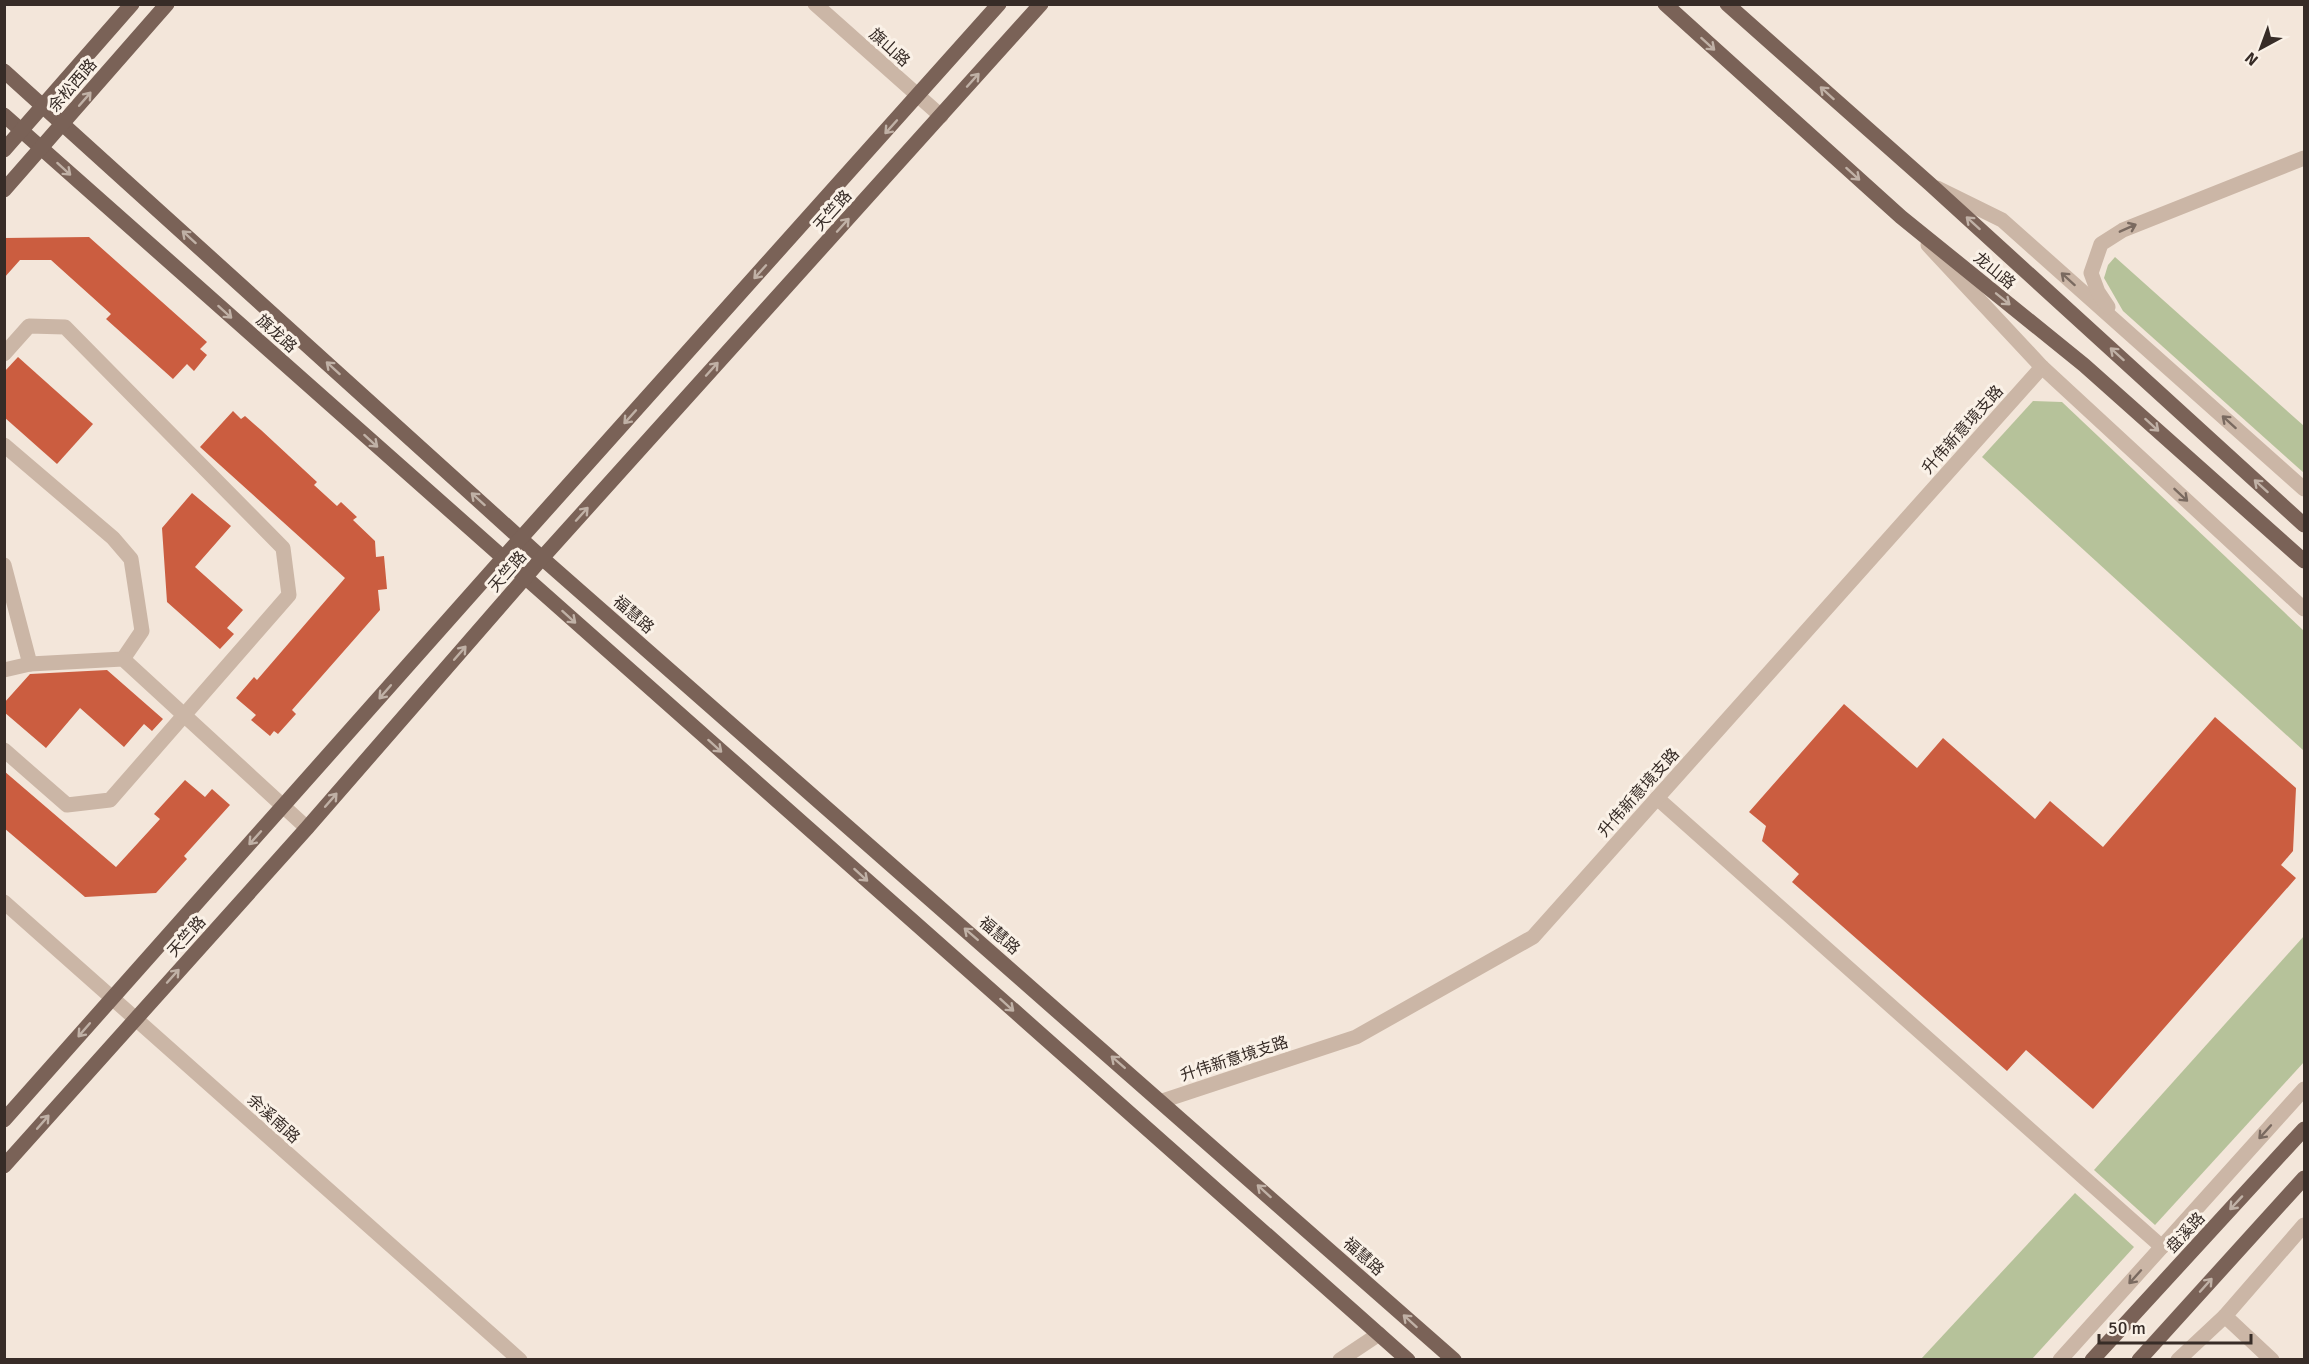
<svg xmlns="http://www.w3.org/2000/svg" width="2309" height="1364" font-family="Signika,'Noto Sans SC',sans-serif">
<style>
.park{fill:#b6c29a}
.building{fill:#cb5d40}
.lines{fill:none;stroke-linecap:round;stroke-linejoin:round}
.minor{stroke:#cbb6a6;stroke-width:15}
.major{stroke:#7a6257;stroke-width:15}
.oneway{stroke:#c0b1a6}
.oneway2{stroke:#7a6a60}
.labels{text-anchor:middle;stroke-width:6;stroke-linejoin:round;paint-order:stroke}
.street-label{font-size:16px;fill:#372c27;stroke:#faf1e7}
</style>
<rect width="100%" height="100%" fill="#f3e6da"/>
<g class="park">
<path d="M 2115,257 L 2304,426 L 2304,473 L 2123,311 L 2104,278 L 2108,265 Z"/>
<path d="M 2033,401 L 2062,402 L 2304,631 L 2304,751 L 1982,457 Z"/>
<path d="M 2304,936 L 2304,1062 L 2155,1225 L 2094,1170 Z"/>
<path d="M 2075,1193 L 2134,1247 L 2032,1359 L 1921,1359 Z"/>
</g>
<g class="building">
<path d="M 89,237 L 207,342 L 200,349 L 207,355 L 194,371 L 187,364 L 173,379 L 106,319 L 111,314 L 51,260 L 20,260 L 4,278 L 4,238 Z"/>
<path d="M 18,357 L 93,424 L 57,464 L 4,417 L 4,372 Z"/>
<path d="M 233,411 L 241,419 L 245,416 L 261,430 L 317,482 L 314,485 L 337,506 L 341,502 L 357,517 L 353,520 L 375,541 L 376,557 L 384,556 L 387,589 L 378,590 L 380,610 L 292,710 L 296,714 L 278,734 L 274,731 L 270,736 L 251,720 L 256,715 L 236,698 L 254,677 L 257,680 L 345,578 L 200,447 Z"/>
<path d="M 192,493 L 231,526 L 195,567 L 243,610 L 227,628 L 234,634 L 220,649 L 167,602 L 162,528 Z"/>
<path d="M 107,670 L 163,719 L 152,731 L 144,724 L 124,747 L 80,708 L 46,748 L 4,712 L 4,703 L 30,674 Z"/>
<path d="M 1844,704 L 1917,768 L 1943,738 L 2035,819 L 2050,801 L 2103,847 L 2215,717 L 2296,788 L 2293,851 L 2281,865 L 2296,878 L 2093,1109 L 2026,1050 L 2007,1071 L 1792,882 L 1799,874 L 1762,841 L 1766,826 L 1749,812 Z"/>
<path d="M 4,771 L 116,867 L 160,819 L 154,814 L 185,780 L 205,797 L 212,789 L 230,805 L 184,856 L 187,859 L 156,893 L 85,897 L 4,828 Z"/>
</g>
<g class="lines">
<g class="minor">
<path d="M 815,4 L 941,116"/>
<path d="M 1937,188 L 2002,220 L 2304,489"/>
<path d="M 1928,245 L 2042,367 L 2304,609"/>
<path d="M 2108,307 L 2098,292 L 2091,273 L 2101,244 L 2123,230 L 2304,158"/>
<path d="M 4,354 L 29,326 L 65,327 L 283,548 L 289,595 L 110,800 L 67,805 L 4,750"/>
<path d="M 4,445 L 113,538 L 131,559 L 142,631 L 123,659"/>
<path d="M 4,565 L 30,664"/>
<path d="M 4,670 L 30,664 L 123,659 L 307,828"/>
<path d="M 1657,798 L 2162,1247"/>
<path d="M 4,902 L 520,1360"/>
<path d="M 1162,1101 L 1356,1037 L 1533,937 L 2042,367"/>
<path d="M 2225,1316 L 2272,1360"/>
<path d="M 1340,1360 L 1379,1334"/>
<path d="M 2060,1360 L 2304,1089"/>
<path d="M 2178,1360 L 2225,1316 L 2304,1225"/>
</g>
<g class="major">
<path d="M 1665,4 L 1901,217 L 2084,365 L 2304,561"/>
<path d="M 1727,4 L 1930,184 L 2304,525"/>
<path d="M 4,71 L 542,558 L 1454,1360"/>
<path d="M 4,115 L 1408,1360"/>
<path d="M 4,150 L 132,4"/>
<path d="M 4,190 L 167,4"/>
<path d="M 4,1120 L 521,538 L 999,4"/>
<path d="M 4,1166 L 307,828 L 542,558 L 1041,4"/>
<path d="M 2092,1360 L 2304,1129"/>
<path d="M 2139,1360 L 2304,1178"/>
</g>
</g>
<defs><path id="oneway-shaft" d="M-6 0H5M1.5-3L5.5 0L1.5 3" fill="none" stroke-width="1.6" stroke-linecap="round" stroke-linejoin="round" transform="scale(1.5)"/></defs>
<g class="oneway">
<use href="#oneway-shaft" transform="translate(1708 44) rotate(42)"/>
<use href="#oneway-shaft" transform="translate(973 80) rotate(-48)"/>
<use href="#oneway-shaft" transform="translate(1827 93) rotate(-138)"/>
<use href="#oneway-shaft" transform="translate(85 99) rotate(-49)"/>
<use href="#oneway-shaft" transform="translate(891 127) rotate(132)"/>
<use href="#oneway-shaft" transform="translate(64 169) rotate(42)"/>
<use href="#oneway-shaft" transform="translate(1853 174) rotate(42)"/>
<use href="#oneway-shaft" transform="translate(1973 223) rotate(-138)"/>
<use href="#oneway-shaft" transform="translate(843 225) rotate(-48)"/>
<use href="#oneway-shaft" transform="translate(189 237) rotate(-138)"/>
<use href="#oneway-shaft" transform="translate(760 272) rotate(132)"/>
<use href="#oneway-shaft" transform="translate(2003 299) rotate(39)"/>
<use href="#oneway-shaft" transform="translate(225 312) rotate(42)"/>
<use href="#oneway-shaft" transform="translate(2117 354) rotate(-138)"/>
<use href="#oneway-shaft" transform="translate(333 368) rotate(-138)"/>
<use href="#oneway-shaft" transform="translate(712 369) rotate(-48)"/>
<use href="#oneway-shaft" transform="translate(630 417) rotate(132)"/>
<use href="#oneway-shaft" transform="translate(2152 425) rotate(42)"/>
<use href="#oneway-shaft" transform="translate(371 441) rotate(42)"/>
<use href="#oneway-shaft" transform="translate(2261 486) rotate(-138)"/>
<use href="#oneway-shaft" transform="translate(478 499) rotate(-138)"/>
<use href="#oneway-shaft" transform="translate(582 514) rotate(-48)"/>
<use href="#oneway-shaft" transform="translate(569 617) rotate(42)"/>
<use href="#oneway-shaft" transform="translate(460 653) rotate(-49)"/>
<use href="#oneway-shaft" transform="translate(385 692) rotate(131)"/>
<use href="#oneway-shaft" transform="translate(715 746) rotate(42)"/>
<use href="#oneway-shaft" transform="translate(331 800) rotate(-49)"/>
<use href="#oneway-shaft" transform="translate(255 838) rotate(132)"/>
<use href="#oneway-shaft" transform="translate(861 875) rotate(42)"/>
<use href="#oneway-shaft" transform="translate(971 934) rotate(-139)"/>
<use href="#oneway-shaft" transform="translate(173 976) rotate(-48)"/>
<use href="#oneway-shaft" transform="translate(1007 1005) rotate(42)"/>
<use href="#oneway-shaft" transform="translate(84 1030) rotate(131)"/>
<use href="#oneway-shaft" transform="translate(1118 1062) rotate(-139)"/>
<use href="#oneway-shaft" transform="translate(43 1122) rotate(-49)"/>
<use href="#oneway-shaft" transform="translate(1264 1191) rotate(-138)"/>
<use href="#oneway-shaft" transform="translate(2236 1203) rotate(133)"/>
<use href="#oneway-shaft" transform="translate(2206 1285) rotate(-48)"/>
<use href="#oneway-shaft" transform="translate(1410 1321) rotate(-138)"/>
</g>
<g class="oneway2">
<use href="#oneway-shaft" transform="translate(2128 228) rotate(-24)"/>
<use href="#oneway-shaft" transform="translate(2068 279) rotate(-138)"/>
<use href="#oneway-shaft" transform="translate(2229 422) rotate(-138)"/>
<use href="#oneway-shaft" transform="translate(2181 495) rotate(43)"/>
<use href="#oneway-shaft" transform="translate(2265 1132) rotate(132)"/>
<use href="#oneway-shaft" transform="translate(2135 1277) rotate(132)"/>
</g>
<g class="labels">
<g class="street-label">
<text transform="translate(890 47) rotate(42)" y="6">旗山路</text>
<text transform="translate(72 85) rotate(-49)" y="6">余松西路</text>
<text transform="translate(832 210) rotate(-48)" y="6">天竺路</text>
<text transform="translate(1995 270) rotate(39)" y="6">龙山路</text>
<text transform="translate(277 333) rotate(42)" y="6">旗龙路</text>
<text transform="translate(1962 429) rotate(-48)" y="6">升伟新意境支路</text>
<text transform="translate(507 571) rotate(-49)" y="6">天竺路</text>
<text transform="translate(634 614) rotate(41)" y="6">福慧路</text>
<text transform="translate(1638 792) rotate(-48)" y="6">升伟新意境支路</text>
<text transform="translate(1000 935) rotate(41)" y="6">福慧路</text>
<text transform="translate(186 936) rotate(-48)" y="6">天竺路</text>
<text transform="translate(1234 1058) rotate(-18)" y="6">升伟新意境支路</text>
<text transform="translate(274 1118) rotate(42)" y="6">余溪南路</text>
<text transform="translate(2185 1232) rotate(-47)" y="6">盘溪路</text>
<text transform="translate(1364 1256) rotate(42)" y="6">福慧路</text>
</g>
</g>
<rect width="2309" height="1364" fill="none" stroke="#372c27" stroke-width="12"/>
<g transform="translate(2261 48) rotate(221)" stroke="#faf1e7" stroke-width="4.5" paint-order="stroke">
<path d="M0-4.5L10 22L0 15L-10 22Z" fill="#372c27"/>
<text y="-9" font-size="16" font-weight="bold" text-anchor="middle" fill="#372c27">N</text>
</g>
<path d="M2099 1334v9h152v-9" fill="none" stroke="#372c27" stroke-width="3"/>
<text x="2108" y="1334" font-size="18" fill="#372c27" stroke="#faf1e7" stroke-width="4.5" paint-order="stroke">50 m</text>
</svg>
